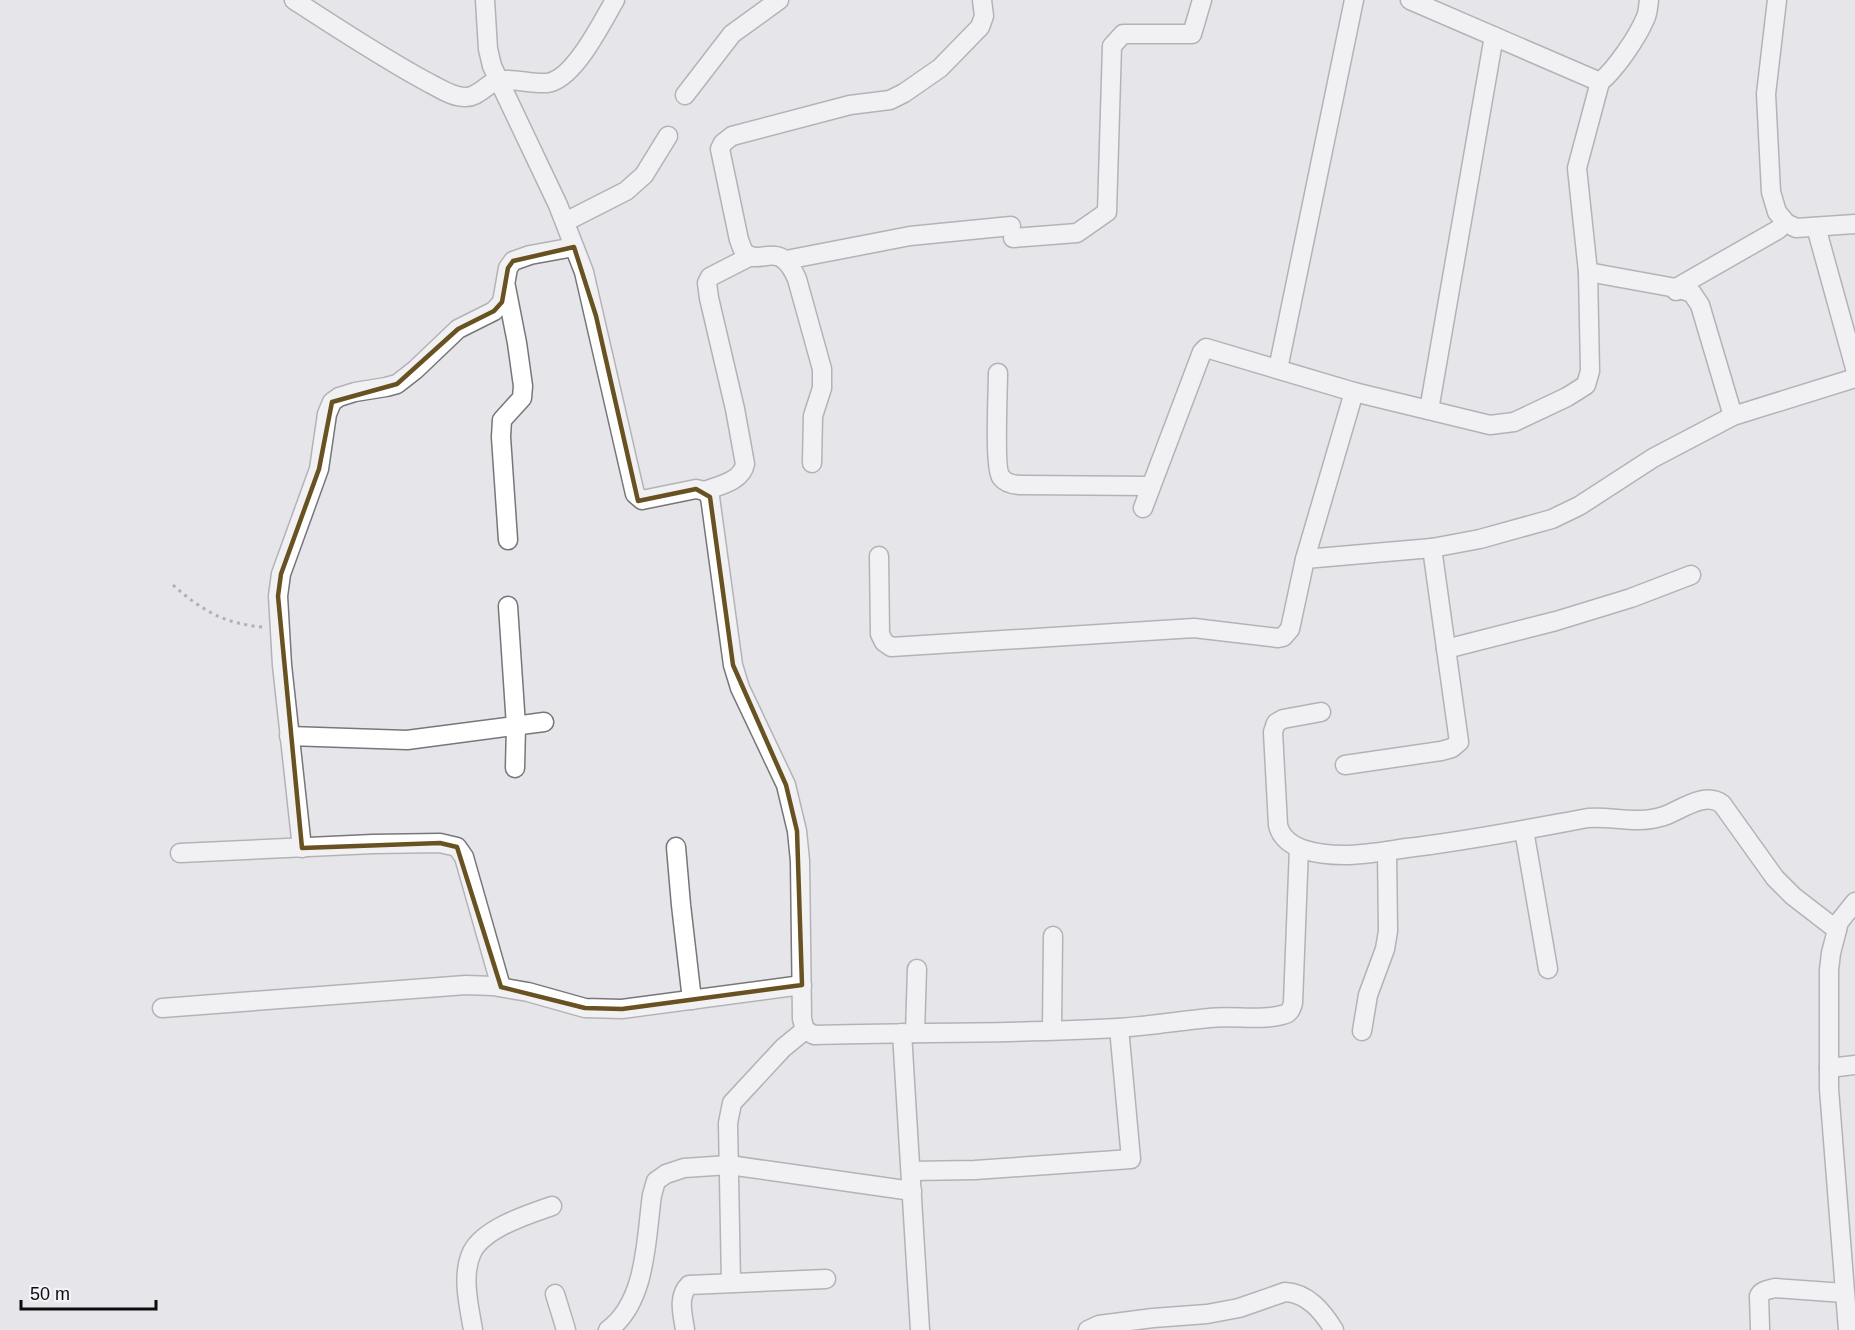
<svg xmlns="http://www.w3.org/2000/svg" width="1855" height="1330" font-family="Helvetica,sans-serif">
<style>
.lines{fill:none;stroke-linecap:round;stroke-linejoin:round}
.minor-casing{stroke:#77767a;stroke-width:21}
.path{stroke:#706f72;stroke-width:3;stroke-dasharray:3 4.5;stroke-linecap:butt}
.minor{stroke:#fff;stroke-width:18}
.marked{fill:none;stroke:#685222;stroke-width:4.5;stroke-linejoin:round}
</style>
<rect width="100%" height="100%" fill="#e6e5e9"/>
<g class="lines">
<defs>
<g id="minor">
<path d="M 294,0 C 339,29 384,59 431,84 C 441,89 452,97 465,97 C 479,98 488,81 501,80 C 516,79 532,84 547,83 C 574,80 602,22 615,0"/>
<path d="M 485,0 L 488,49 L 492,66 L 558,205 L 584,272 L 635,494 L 642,500 L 696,489 L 705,491 L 710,497 L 733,665 L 740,688 L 786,785 L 797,831 L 800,861 L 802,1019 L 805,1030 L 814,1035 C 915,1032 1017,1034 1118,1028 C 1149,1026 1179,1021 1209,1018 C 1232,1015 1260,1021 1282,1015 C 1289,1014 1291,1010 1293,1003 L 1299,848"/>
<path d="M 1410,0 L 1600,82 C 1615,70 1637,38 1645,19 C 1648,14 1648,6 1649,0"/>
<path d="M 1777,0 L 1766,94 L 1771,192 L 1777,212 L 1786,223 L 1796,228 L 1855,224"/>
<path d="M 685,95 L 732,34 L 779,0"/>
<path d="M 565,222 L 626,191 L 644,175 L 668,136"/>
<path d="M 1816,227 L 1855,368"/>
<path d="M 1013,238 L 1077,233 L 1107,212 L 1112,46 L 1123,34 L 1192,34 L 1202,0"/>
<path d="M 786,260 L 910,236 L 1011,226"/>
<path d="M 1588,272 L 1676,288 L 1692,293 L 1700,305 L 1733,416"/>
<path d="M 506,287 L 517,343 L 523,386 L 522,398 L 502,420 L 501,437 L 508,540"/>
<path d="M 1676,291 L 1676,288 L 1779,229"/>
<path d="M 1278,369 L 1354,0"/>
<path d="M 998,373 C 998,390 994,468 1001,477 C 1006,484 1014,485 1022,485 L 1151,486"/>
<path d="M 1429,410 L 1494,36"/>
<path d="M 812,463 L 813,416 L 822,388 L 822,369 L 797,279 C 779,237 761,267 745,253 C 742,250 741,244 739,240 L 720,149 L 723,143 L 732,136 L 850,105 L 890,100 L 904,93 L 940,68 L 980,27 L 984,16 L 982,0"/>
<path d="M 705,491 C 720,485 742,481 745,464 L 735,409 L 709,298 L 707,283 L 710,277 L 751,256"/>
<path d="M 1143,508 L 1202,352 L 1206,348 L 1354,392 L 1490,425 L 1514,422 L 1567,397 L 1586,385 L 1590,371 L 1588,272 L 1577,168 L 1600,82"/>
<path d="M 879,556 L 880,634 L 884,642 L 891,647 L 1194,628 L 1278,638 L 1283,637 L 1290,629 L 1305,559 L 1354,392"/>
<path d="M 1305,559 L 1432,548 L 1480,539 L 1552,519 L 1579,506 L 1653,458 L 1733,416 L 1855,378"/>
<path d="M 508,606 L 516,726 L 515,768"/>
<path d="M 1446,649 L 1556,621 L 1631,598 L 1691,575"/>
<path d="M 1321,712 L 1283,719 L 1276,723 L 1273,732 L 1278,825 C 1284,851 1321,855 1344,855 C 1365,855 1386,851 1407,848 C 1468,841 1528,829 1588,818 C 1614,816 1637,825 1664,816 C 1681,810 1705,791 1722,804 L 1775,878 L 1793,896 L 1837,930"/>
<path d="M 289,736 L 407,740 L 544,722"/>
<path d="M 1345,765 L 1441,751 L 1452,748 L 1459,742 L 1432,548"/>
<path d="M 1524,830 L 1548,969"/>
<path d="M 676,847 L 681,905 L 692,1000"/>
<path d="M 302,848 L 282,665 L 278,596 L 281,574 L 319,469 L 327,414 L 332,402 L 339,397 L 355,392 L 386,387 L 397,384 L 415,370 L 458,329 L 494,311 L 502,302 L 508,268 L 513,261 L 530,255 L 574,247"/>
<path d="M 180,853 L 373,844 L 440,843 L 457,847 L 464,857 L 501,987"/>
<path d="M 162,1008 L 466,985 L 493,986 L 528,992 L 585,1008 L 622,1009 L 802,985"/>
<path d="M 1052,1029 L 1053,936"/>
<path d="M 1362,1031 L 1368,995 L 1385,949 L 1388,931 L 1387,851"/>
<path d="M 902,1033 L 920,1330"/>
<path d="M 915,1033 L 917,969"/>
<path d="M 1829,1068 L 1855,1065"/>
<path d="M 911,1171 L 975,1170 L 1131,1159 L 1119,1028"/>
<path d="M 731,1282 L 728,1123 L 732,1103 L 783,1048 L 805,1030"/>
<path d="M 555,1294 L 566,1330"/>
<path d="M 1760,1328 L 1759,1296 C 1762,1290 1768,1290 1775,1288 L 1844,1293"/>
<path d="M 473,1330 C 469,1306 461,1275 472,1252 C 484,1228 529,1214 552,1206"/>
<path d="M 608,1330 C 647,1302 646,1237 652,1195 L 656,1181 L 666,1174 L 684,1168 L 729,1165 L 912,1191"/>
<path d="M 685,1330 C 683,1315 677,1297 689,1285 L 826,1279"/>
<path d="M 1088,1330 L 1099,1325 L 1153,1318 L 1207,1314 L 1239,1308 L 1285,1292 C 1308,1293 1323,1312 1334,1330"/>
<path d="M 1848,1330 L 1829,1089 L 1829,970 L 1831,953 L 1839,922 L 1855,902"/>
</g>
</defs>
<use href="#minor" class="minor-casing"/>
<path class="path" d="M 173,585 C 201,610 225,624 263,627"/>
<use href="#minor" class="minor"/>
</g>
<path d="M0 0H1855V1330H0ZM 574,247 L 596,316 L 638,501 L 696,489 L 710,497 L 733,665 L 786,785 L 797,831 L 802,985 L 622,1009 L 585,1008 L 501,987 L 457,847 L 440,843 L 302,848 L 278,596 L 281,574 L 319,469 L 332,402 L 397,384 L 458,329 L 494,311 L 502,302 L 508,268 L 513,261 Z" fill="#e6e5e9" fill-opacity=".55" fill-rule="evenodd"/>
<path class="marked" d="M 574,247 L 596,316 L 638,501 L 696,489 L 710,497 L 733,665 L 786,785 L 797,831 L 802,985 L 622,1009 L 585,1008 L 501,987 L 457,847 L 440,843 L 302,848 L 278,596 L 281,574 L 319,469 L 332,402 L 397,384 L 458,329 L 494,311 L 502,302 L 508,268 L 513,261 Z"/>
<path d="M21 1300v9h135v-9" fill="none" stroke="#0c0b0d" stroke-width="3"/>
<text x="30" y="1300" font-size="18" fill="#0c0b0d" stroke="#f3f2f7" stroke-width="4.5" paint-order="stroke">50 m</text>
</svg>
